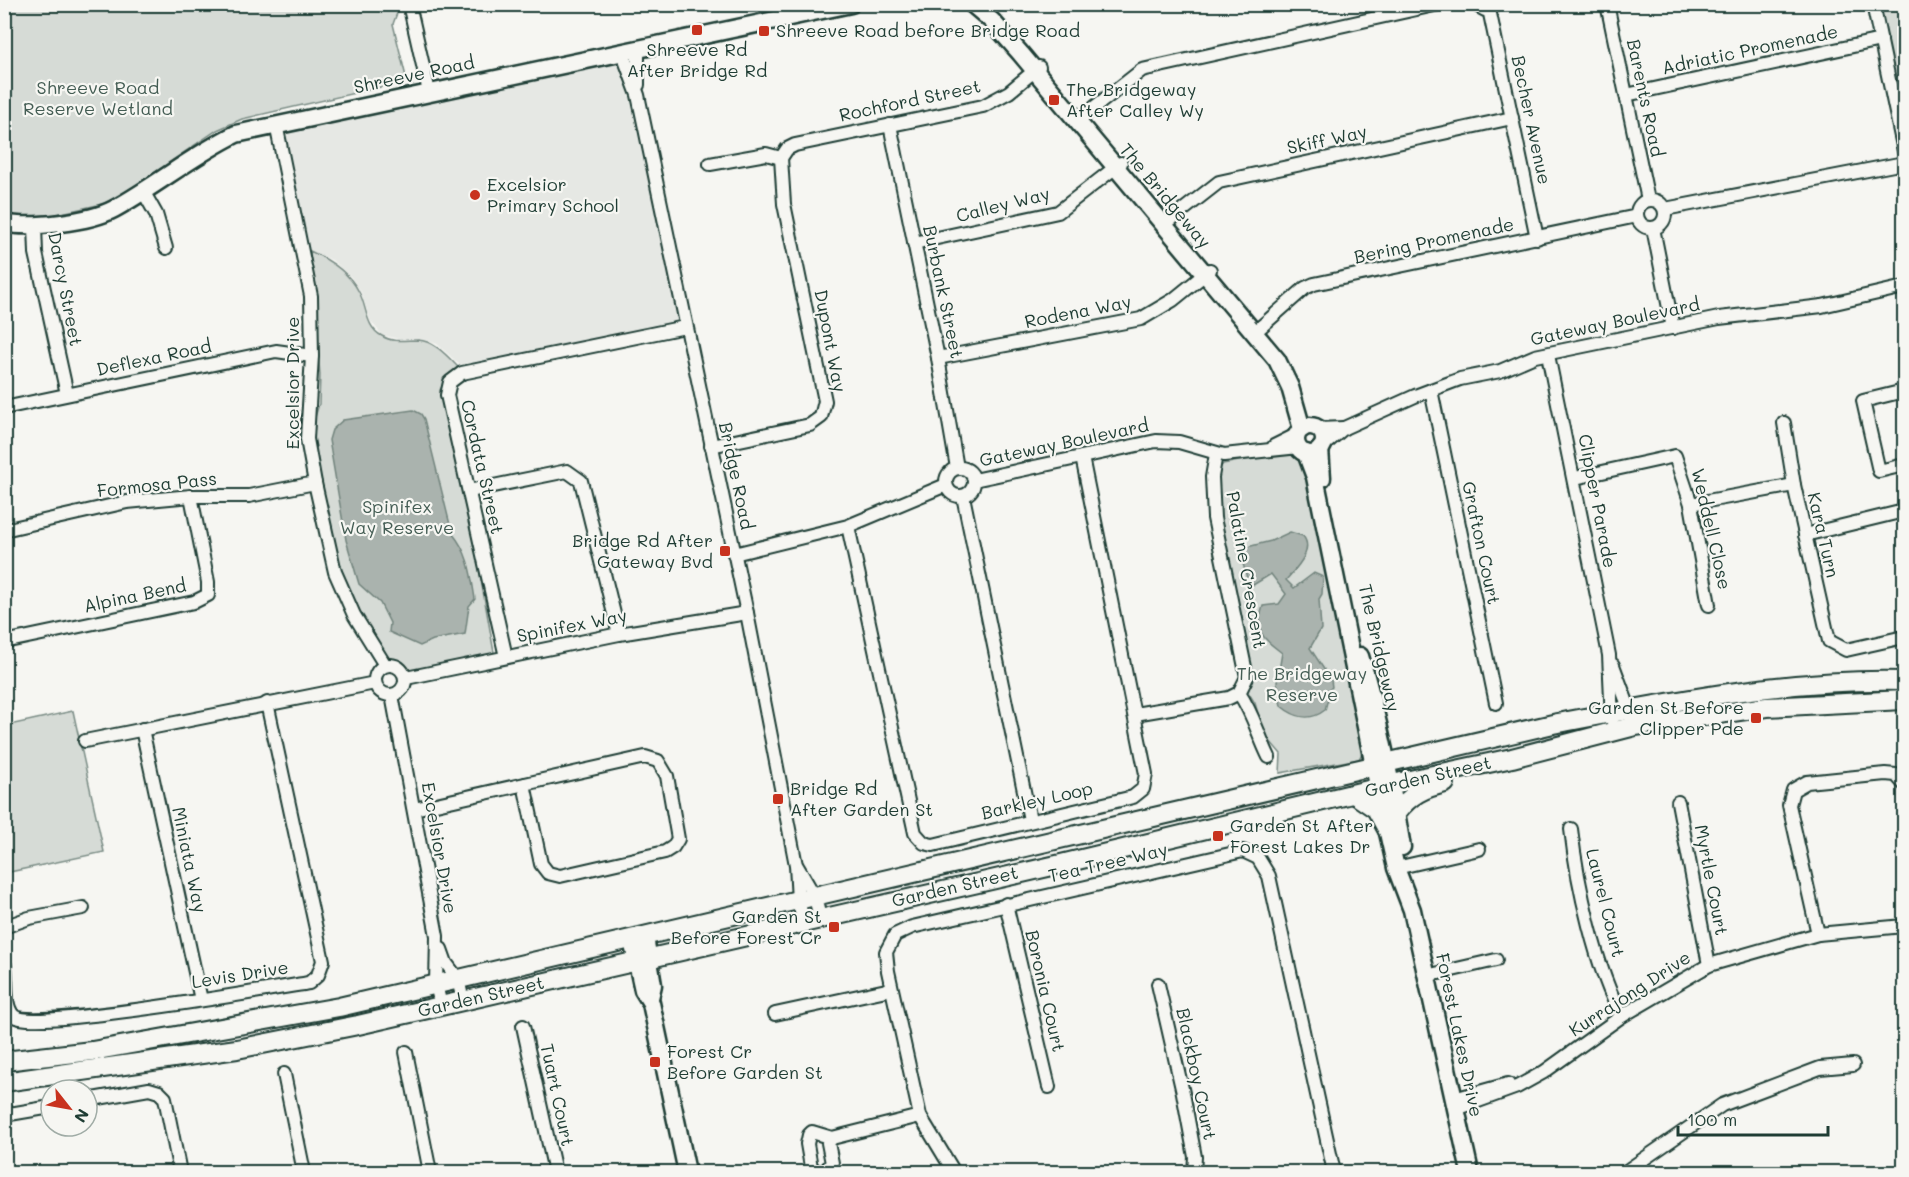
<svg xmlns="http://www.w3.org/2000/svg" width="1909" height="1177" font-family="Mali,sans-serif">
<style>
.built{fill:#e6e8e4}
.green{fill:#d6dbd6;stroke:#7a8c85;stroke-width:1.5}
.water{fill:#aab3ae;stroke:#72847d;stroke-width:1.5}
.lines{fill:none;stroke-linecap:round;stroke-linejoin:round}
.street-casing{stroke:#1f3d34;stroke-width:16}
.secondary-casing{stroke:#1f3d34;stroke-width:21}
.primary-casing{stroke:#1f3d34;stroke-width:22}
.street{stroke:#f6f6f2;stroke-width:12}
.secondary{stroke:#f6f6f2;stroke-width:16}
.primary{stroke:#f6f6f2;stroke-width:18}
.poi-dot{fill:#c8321e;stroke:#f6f6f2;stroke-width:2}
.labels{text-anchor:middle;stroke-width:4.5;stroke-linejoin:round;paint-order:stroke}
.poi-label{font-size:18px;fill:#1f3d34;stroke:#f6f6f2;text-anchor:start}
.street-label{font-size:18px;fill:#1f3d34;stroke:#f6f6f2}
.park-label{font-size:18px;fill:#445d54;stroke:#f6f6f2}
</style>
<rect width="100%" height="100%" fill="#f6f6f2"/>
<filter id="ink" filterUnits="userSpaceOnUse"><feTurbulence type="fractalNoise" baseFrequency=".0167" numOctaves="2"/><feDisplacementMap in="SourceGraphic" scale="12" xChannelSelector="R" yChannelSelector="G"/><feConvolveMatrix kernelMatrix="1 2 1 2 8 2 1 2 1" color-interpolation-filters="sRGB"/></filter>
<g filter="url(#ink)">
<path class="built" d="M 622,61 L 679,321 L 460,365 L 437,344 L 428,341 L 402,340 L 382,335 L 370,320 L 361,292 L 351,277 L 332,260 L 310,251 L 286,138 L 290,130 Z"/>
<g class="green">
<path d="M 4,5 L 400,5 L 393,24 L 407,81 L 242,119 L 217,130 L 111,202 L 39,218 L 9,215 L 4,214 Z"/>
<path d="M 1880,5 L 1904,5 L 1904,125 Z"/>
<path d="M 310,251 C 330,260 349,272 359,292 C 367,306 365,327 382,336 C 393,343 405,340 418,340 C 435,341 448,357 459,368 L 445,381 L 440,390 L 471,524 L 495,658 L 416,673 L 380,653 L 338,572 L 310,434 L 319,404 L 320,375 Z"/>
<path d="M 1276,454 L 1293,455 L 1306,463 L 1365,747 L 1359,759 L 1280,773 L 1281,754 L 1264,734 L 1255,703 L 1248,692 L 1252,677 L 1216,499 L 1218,470 L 1223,464 Z"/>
<path d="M 73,711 L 104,852 L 5,873 L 5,726 Z"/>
</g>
<g class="water">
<path d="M 413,410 L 421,414 L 424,419 L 452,533 C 469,553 471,574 475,599 L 469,606 L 465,634 L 433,640 L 420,646 L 389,632 L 390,623 L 380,603 L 359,584 L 346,540 L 329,440 L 332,430 L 343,420 Z"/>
<path d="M 1290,532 L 1303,536 C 1315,551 1295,569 1286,580 L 1294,588 L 1314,573 L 1323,577 L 1322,594 L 1319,599 L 1321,629 L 1310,648 L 1331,680 L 1332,687 L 1329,690 L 1332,699 L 1327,702 L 1325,710 C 1310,722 1294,717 1281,706 L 1277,682 L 1282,653 C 1261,637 1255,632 1263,606 L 1279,604 L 1286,594 L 1271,574 L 1253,585 L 1248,582 L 1239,549 L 1271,541 Z"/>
</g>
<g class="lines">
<defs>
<g id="street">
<path d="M 409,4 L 429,92"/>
<path d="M 1474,4 L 1485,10 L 1497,4"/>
<path d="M 1607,4 L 1648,200"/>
<path d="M 1873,4 L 1904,151"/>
<path d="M 1489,9 L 1537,238"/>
<path d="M 622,52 L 638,95 L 747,613 L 796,865 L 798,901 L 804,922"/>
<path d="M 638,85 L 638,48"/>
<path d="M 1626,95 L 1881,40"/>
<path d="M 1077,121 L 1142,70 L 1439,4"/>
<path d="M 276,124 L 311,296 L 312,356 L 307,439 L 315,483 L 335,572 L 354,615 L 385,665"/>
<path d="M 890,125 L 938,358 L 957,468"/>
<path d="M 781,158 L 787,149 L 795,145 L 983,106 L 1009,92 L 1039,67"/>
<path d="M 710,164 L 766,154 L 781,158"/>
<path d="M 143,191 L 156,214 L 166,248"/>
<circle cx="1651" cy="214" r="14"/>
<path d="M 1665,209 L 1904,163"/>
<path d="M 1164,225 L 1219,182 L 1512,118"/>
<path d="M 35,226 L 36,253 L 67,394"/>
<path d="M 1653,228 L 1673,328"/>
<path d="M 914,243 L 1058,212 L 1121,163"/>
<path d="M 1254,333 L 1305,288 L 1314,284 L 1637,216"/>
<path d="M 1548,355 L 1609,655 L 1612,720"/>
<path d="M 938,358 L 1141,319 L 1173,300 L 1210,270"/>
<path d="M 1431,390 L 1496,703"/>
<path d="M 1904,391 L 1863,401 L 1879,471 L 1904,465"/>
<path d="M 4,408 L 276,351 L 312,356"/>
<path d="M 1784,423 L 1794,485 L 1829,641 L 1846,650 L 1904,637"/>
<path d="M 1318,429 L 1344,428"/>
<path d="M 711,446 L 810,425 L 821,417 L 825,401 L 784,204 L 781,158"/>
<path d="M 1274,446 L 1298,434"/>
<path d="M 1323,446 L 1344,428 L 1415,396 L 1460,379 L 1500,371 L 1535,356 L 1719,318 L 1822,306 L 1904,287"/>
<circle cx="960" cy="482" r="14"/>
<path d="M 1575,478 L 1675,456 L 1691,504 L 1709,605"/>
<path d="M 974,480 L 1156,441 L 1179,442 L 1224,455 L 1299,447"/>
<path d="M 469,491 L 567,471 L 581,481 L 619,634"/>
<path d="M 963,496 L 1030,820"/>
<path d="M 1691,504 L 1794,485"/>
<path d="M 848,526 L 915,833 L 924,843 L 933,845 L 1133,797 L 1143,789 L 1146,774 L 1082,457"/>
<path d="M 4,530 L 127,502 L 191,496 L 249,496 L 315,483"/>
<path d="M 1805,535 L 1904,511"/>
<path d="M 734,554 L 848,526 L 946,485"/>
<path d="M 4,642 L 194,602 L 208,595 L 208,582 L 191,496"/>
<path d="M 506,657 L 447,395 L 450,382 L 462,373 L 685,327"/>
<circle cx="390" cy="680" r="15"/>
<path d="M 1613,665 L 1632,716"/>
<path d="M 406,678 L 619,634 L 747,613"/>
<path d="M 1239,693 C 1253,713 1258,735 1269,757"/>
<path d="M 392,695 L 437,936 L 436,984 L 441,1006"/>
<path d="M 1135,714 L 1229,698 L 1239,693 L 1247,677 L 1214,518 L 1212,477 L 1216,454"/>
<path d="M 142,729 L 201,1000"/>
<path d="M 85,741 L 375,683"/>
<path d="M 1678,802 L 1709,965"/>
<path d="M 414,809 L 645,757 L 658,761 L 667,776 L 678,839 L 673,847 L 665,852 L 560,876 L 548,873 L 541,864 L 524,784"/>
<path d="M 1571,829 C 1577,883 1596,970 1622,1016"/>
<path d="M 797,866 L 815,897 L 820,918"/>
<path d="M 1396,868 L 1479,849"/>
<path d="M 1006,904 L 1049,1087"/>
<path d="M 4,927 L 29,918 L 83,908"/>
<path d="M 1818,934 L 1789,805 L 1793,790 L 1807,782 L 1885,774 L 1896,775 L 1904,784"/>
<path d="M 441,949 L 446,963 L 458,979 L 463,1001"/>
<path d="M 4,962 C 9,977 2,1005 14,1016 C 31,1031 272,989 309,983 L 318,975 L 323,961 L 267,703"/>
<path d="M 1426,976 L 1496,960"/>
<path d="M 1158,984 L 1183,1093 L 1195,1157 L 1194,1172"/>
<path d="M 775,1014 L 891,989"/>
<path d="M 523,1026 L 555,1172"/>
<path d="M 406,1052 L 430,1172"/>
<path d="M 284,1074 L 304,1172"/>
<path d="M 1454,1099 L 1508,1084"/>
<path d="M 87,1100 L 149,1089 L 159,1092 L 165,1098 L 180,1172"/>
<path d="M 1456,1109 L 1517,1087 L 1544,1072 L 1622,1016 L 1709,965 L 1818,934 L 1904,926"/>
<path d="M 4,1115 L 51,1107"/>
<path d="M 818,1172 L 811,1167 L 807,1144 L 809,1135 L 812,1132 L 832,1138 L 920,1116"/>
<path d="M 824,1172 L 832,1163 L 828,1143 L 832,1138"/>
<path d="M 954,1172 L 920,1116 L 888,971 L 886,952 L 895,935 L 912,927 L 1243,851 L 1258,858 L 1269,876 L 1334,1172"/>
<path d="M 1625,1172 L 1722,1105 L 1820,1068 L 1853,1065"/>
</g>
<g id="secondary">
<path d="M 972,4 L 992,21 L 1021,54 L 1277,360 L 1290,387 L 1302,429"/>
<path d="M 4,223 C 30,229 90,222 114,209 C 156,186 193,155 236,134 L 851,4"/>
<circle cx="1310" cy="440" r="14"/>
<path d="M 1320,449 L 1322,478"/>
<path d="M 1306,453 L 1315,477 L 1384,815 L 1396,868 L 1412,910 L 1470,1172"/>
<path d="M 1360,656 C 1379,718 1391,783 1402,847"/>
<path d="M 645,937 L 653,985 L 650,998"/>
<path d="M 632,940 L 643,990 L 651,1003 L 687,1172"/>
</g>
<g id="primary">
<path d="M 1354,794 L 1376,809 L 1388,831"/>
<path d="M 1397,812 C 1410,795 1424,788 1445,783"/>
<path d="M 4,1061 L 92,1051 L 339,1007 L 1553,724 C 1669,702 1786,678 1904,681"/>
<path d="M 4,1082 L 237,1049 L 358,1025 L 1061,864 L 1410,780 L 1512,758 L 1635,726 L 1767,707 L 1904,700"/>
</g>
</defs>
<use href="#street" class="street-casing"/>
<use href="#secondary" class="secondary-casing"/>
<use href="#primary" class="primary-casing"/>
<use href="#street" class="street"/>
<use href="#secondary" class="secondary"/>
<use href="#primary" class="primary"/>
</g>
</g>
<g class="poi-dot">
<rect x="691" y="24" width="12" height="12" rx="3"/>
<rect x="758" y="25" width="12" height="12" rx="3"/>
<rect x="1048" y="94" width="12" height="12" rx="3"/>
<circle cx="475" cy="195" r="6"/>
<rect x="719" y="545" width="12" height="12" rx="3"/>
<rect x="1750" y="712" width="12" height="12" rx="3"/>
<rect x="772" y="793" width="12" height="12" rx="3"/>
<rect x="1212" y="830" width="12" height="12" rx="3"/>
<rect x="828" y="921" width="12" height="12" rx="3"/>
<rect x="649" y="1056" width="12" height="12" rx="3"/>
</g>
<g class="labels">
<g class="poi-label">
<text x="776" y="37">Shreeve Road before Bridge Road</text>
<text x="697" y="56" text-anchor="middle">Shreeve Rd<tspan x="697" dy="21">After Bridge Rd</tspan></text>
<text x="1066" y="96">The Bridgeway<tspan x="1066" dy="21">After Calley Wy</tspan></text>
<text x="487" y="191">Excelsior<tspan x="487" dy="21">Primary School</tspan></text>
<text x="713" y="547" text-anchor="end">Bridge Rd After<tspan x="713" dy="21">Gateway Bvd</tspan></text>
<text x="1744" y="714" text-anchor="end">Garden St Before<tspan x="1744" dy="21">Clipper Pde</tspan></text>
<text x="790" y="795">Bridge Rd<tspan x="790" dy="21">After Garden St</tspan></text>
<text x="1230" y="832">Garden St After<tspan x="1230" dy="21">Forest Lakes Dr</tspan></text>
<text x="822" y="923" text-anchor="end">Garden St<tspan x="822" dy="21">Before Forest Cr</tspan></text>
<text x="667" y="1058">Forest Cr<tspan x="667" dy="21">Before Garden St</tspan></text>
</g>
<g class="street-label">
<text transform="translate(1750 50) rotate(-12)" y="6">Adriatic Promenade</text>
<text transform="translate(414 75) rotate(-12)" y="6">Shreeve Road</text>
<text transform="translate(1645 98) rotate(78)" y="6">Barents Road</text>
<text transform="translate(910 101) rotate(-12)" y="6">Rochford Street</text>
<text transform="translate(1531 120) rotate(78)" y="6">Becher Avenue</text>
<text transform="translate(1327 140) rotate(-12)" y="6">Skiff Way</text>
<text transform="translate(1165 196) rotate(50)" y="6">The Bridgeway</text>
<text transform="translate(1003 205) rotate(-14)" y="6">Calley Way</text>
<text transform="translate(1434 241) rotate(-12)" y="6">Bering Promenade</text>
<text transform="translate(65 289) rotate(79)" y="6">Darcy Street</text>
<text transform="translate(943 292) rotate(78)" y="6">Burbank Street</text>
<text transform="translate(1078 312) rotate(-11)" y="6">Rodena Way</text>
<text transform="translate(1615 322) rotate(-12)" y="6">Gateway Boulevard</text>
<text transform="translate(830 341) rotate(79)" y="6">Dupont Way</text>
<text transform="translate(154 358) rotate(-12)" y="6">Deflexa Road</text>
<text transform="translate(293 383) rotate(-90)" y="6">Excelsior Drive</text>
<text transform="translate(1064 443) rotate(-12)" y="6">Gateway Boulevard</text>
<text transform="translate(482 467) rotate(77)" y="6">Cordata Street</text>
<text transform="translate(736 476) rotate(78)" y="6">Bridge Road</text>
<text transform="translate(157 485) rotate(-6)" y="6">Formosa Pass</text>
<text transform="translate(1597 501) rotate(79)" y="6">Clipper Parade</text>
<text transform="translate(1711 529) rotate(77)" y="6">Weddell Close</text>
<text transform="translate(1823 535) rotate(77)" y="6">Kara Turn</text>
<text transform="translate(1481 543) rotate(78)" y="6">Grafton Court</text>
<text transform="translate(1246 570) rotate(80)" y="6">Palatine Crescent</text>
<text transform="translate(135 596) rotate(-12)" y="6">Alpina Bend</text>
<text transform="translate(572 626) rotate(-11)" y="6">Spinifex Way</text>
<text transform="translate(1379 648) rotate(77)" y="6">The Bridgeway</text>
<text transform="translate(1428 777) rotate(-13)" y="6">Garden Street</text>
<text transform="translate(1037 801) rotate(-13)" y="6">Barkley Loop</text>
<text transform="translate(439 848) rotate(80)" y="6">Excelsior Drive</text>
<text transform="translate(189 860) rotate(78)" y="6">Miniata Way</text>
<text transform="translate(1108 863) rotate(-13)" y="6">Tea Tree Way</text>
<text transform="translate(1711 880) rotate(79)" y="6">Myrtle Court</text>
<text transform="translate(955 887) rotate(-13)" y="6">Garden Street</text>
<text transform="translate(1605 903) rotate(76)" y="6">Laurel Court</text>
<text transform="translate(240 975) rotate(-9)" y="6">Levis Drive</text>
<text transform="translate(1045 991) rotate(77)" y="6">Boronia Court</text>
<text transform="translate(1630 994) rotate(-33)" y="6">Kurrajong Drive</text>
<text transform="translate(481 997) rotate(-13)" y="6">Garden Street</text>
<text transform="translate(1459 1035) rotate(78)" y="6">Forest Lakes Drive</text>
<text transform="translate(1196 1074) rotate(78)" y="6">Blackboy Court</text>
<text transform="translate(557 1095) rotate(78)" y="6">Tuart Court</text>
</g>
<g class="park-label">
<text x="98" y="94">Shreeve Road<tspan x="98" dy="21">Reserve Wetland</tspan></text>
<text x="397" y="513">Spinifex<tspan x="397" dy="21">Way Reserve</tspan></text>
<text x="1302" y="680">The Bridgeway<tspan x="1302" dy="21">Reserve</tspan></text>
</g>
</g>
<rect width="1909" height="1177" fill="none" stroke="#f6f6f2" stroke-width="24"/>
<rect x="12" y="12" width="1885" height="1153" fill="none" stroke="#1f3d34" stroke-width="2" filter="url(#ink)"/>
<g transform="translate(69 1108) rotate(121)"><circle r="28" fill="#f6f6f2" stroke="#a0aca6" stroke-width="1.5"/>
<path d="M0-4.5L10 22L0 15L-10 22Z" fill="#c8321e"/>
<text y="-9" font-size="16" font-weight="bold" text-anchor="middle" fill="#1f3d34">N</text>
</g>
<path d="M1678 1126v9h150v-9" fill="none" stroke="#1f3d34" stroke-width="3"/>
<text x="1687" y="1126" font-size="18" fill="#1f3d34" stroke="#f6f6f2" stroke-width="4.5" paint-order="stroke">100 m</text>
</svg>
